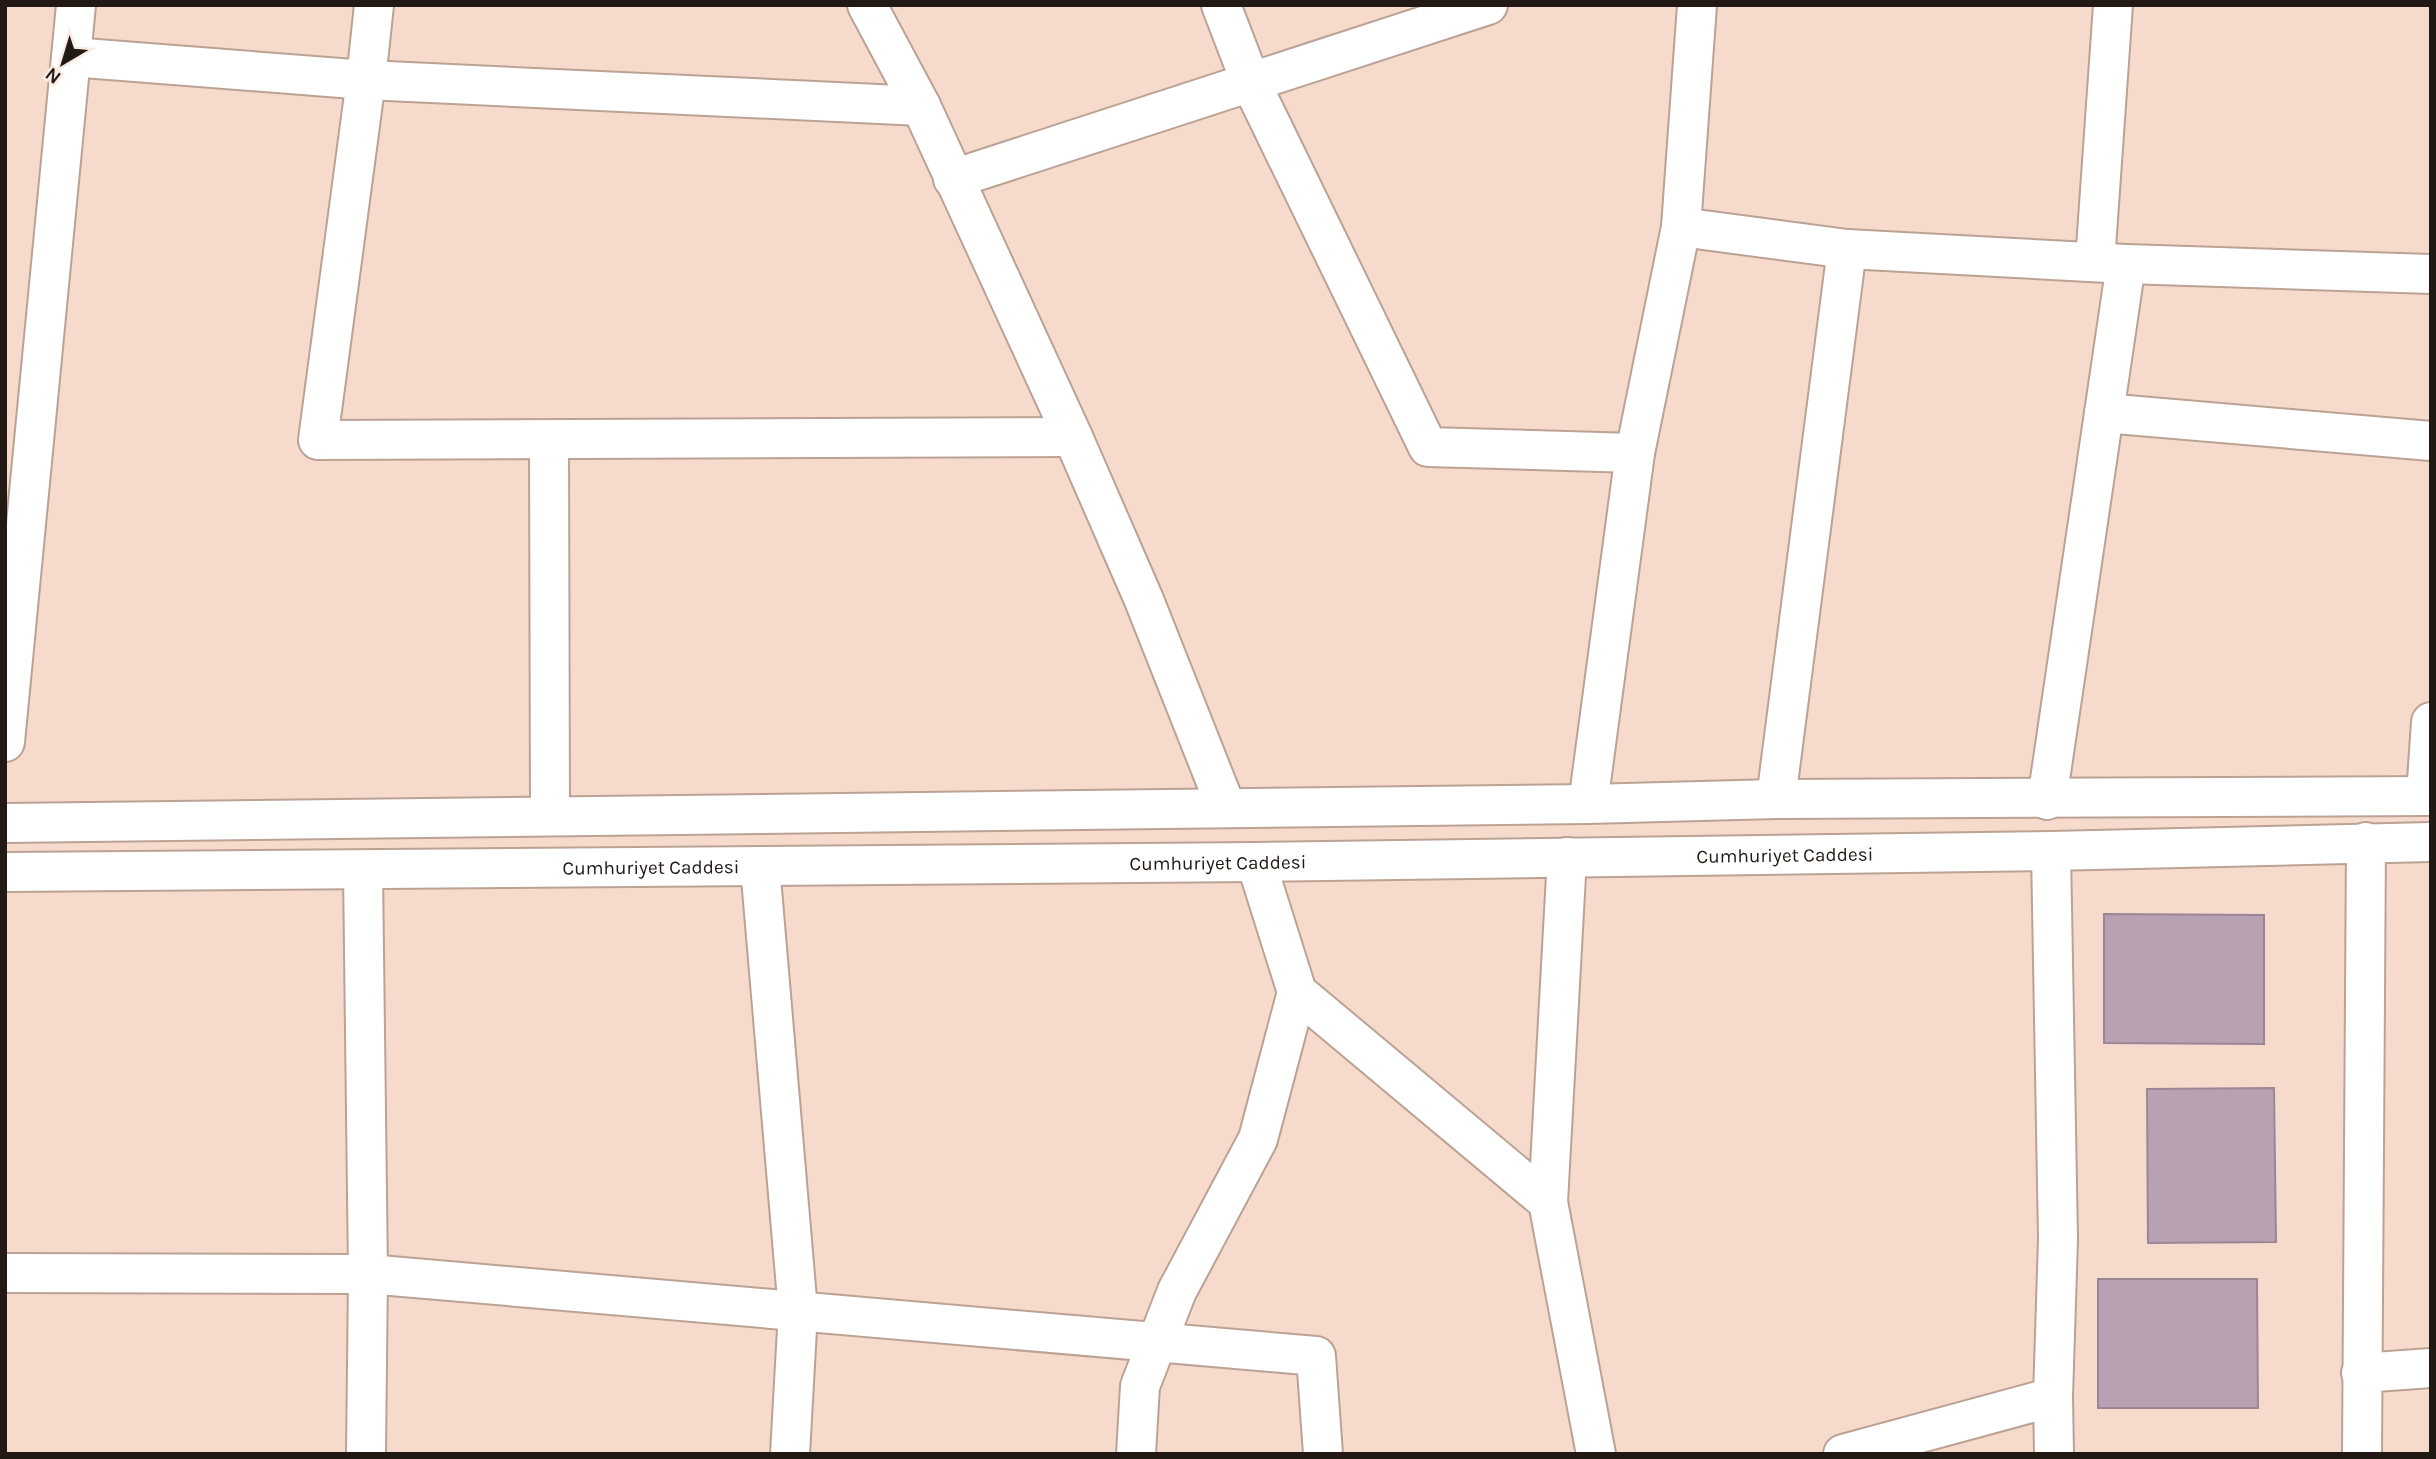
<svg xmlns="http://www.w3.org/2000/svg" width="2436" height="1459" font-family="Karla,sans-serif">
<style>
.building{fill:#b7a1b3;stroke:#9b8596;stroke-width:2}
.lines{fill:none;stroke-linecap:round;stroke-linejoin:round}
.minor-casing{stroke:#bba294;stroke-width:42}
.primary-casing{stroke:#bba294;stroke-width:42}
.minor{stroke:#fff;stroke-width:38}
.primary{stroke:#fff;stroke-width:38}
.labels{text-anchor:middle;stroke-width:6;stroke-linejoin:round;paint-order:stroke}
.street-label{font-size:19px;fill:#221914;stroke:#fbebe3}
</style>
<rect width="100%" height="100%" fill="#f6dbcd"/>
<g class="building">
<path d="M 2104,914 L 2264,915 L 2264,1044 L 2104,1043 Z"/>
<path d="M 2274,1088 L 2276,1242 L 2148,1243 L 2147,1089 Z"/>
<path d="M 2098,1279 L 2257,1279 L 2258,1408 L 2098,1408 Z"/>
</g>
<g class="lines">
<defs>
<g id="minor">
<path d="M 374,5 L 366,80 L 318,440 L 1073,437"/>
<path d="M 867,5 L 921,106 L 1073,437 L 1144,600 L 1226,807"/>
<path d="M 1221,5 L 1251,83 L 1428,447 L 1635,453"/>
<path d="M 71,57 L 366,80 L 921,106"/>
<path d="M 953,179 L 1488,5"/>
<path d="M 1681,227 L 1847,249 L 2126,264 L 2431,274"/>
<path d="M 2095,262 L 2113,5"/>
<path d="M 2104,413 L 2431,441"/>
<path d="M 549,440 L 550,815"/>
<path d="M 5,742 L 76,5"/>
<path d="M 2426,796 L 2431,722"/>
<path d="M 1776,799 L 1847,249"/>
<path d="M 2047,800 L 2126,264"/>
<path d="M 1588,804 L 1635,453 L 1681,227 L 1697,5"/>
<path d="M 2051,851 L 2058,1239 L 2053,1397 L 2054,1454"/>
<path d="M 1256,862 L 1297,992 L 1548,1202 L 1596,1454"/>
<path d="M 760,866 L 798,1311 L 790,1454"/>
<path d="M 363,870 L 368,1274 L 366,1454"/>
<path d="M 1548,1202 L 1567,857"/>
<path d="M 5,1273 L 368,1274 L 1316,1356 L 1323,1454"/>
<path d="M 2361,1373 L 2431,1368"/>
<path d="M 1136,1454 L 1140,1386 L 1177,1291 L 1258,1139 L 1297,992"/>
<path d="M 1843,1454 L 2053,1397"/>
<path d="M 2362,1454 L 2366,842"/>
</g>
<g id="primary">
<path d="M 5,823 L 1588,804 L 1776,799 L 2431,796"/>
<path id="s1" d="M 5,872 L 1256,862 L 2051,851 L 2431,842"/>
</g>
</defs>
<use href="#minor" class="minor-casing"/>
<use href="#primary" class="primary-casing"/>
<use href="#minor" class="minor"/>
<use href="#primary" class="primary"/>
</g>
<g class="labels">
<g class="street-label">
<text dy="7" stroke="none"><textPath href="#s1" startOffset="1780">Cumhuriyet Caddesi</textPath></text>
<text dy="7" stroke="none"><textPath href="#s1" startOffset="1213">Cumhuriyet Caddesi</textPath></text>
<text dy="7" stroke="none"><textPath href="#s1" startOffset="646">Cumhuriyet Caddesi</textPath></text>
</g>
</g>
<rect width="2436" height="1459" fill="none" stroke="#221914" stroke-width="14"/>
<g transform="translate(63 63) rotate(218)" stroke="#fbebe3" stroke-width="5" paint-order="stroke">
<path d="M0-5L12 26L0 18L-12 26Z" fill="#221914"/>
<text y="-10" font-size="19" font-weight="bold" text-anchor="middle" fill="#221914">N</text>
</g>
</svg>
